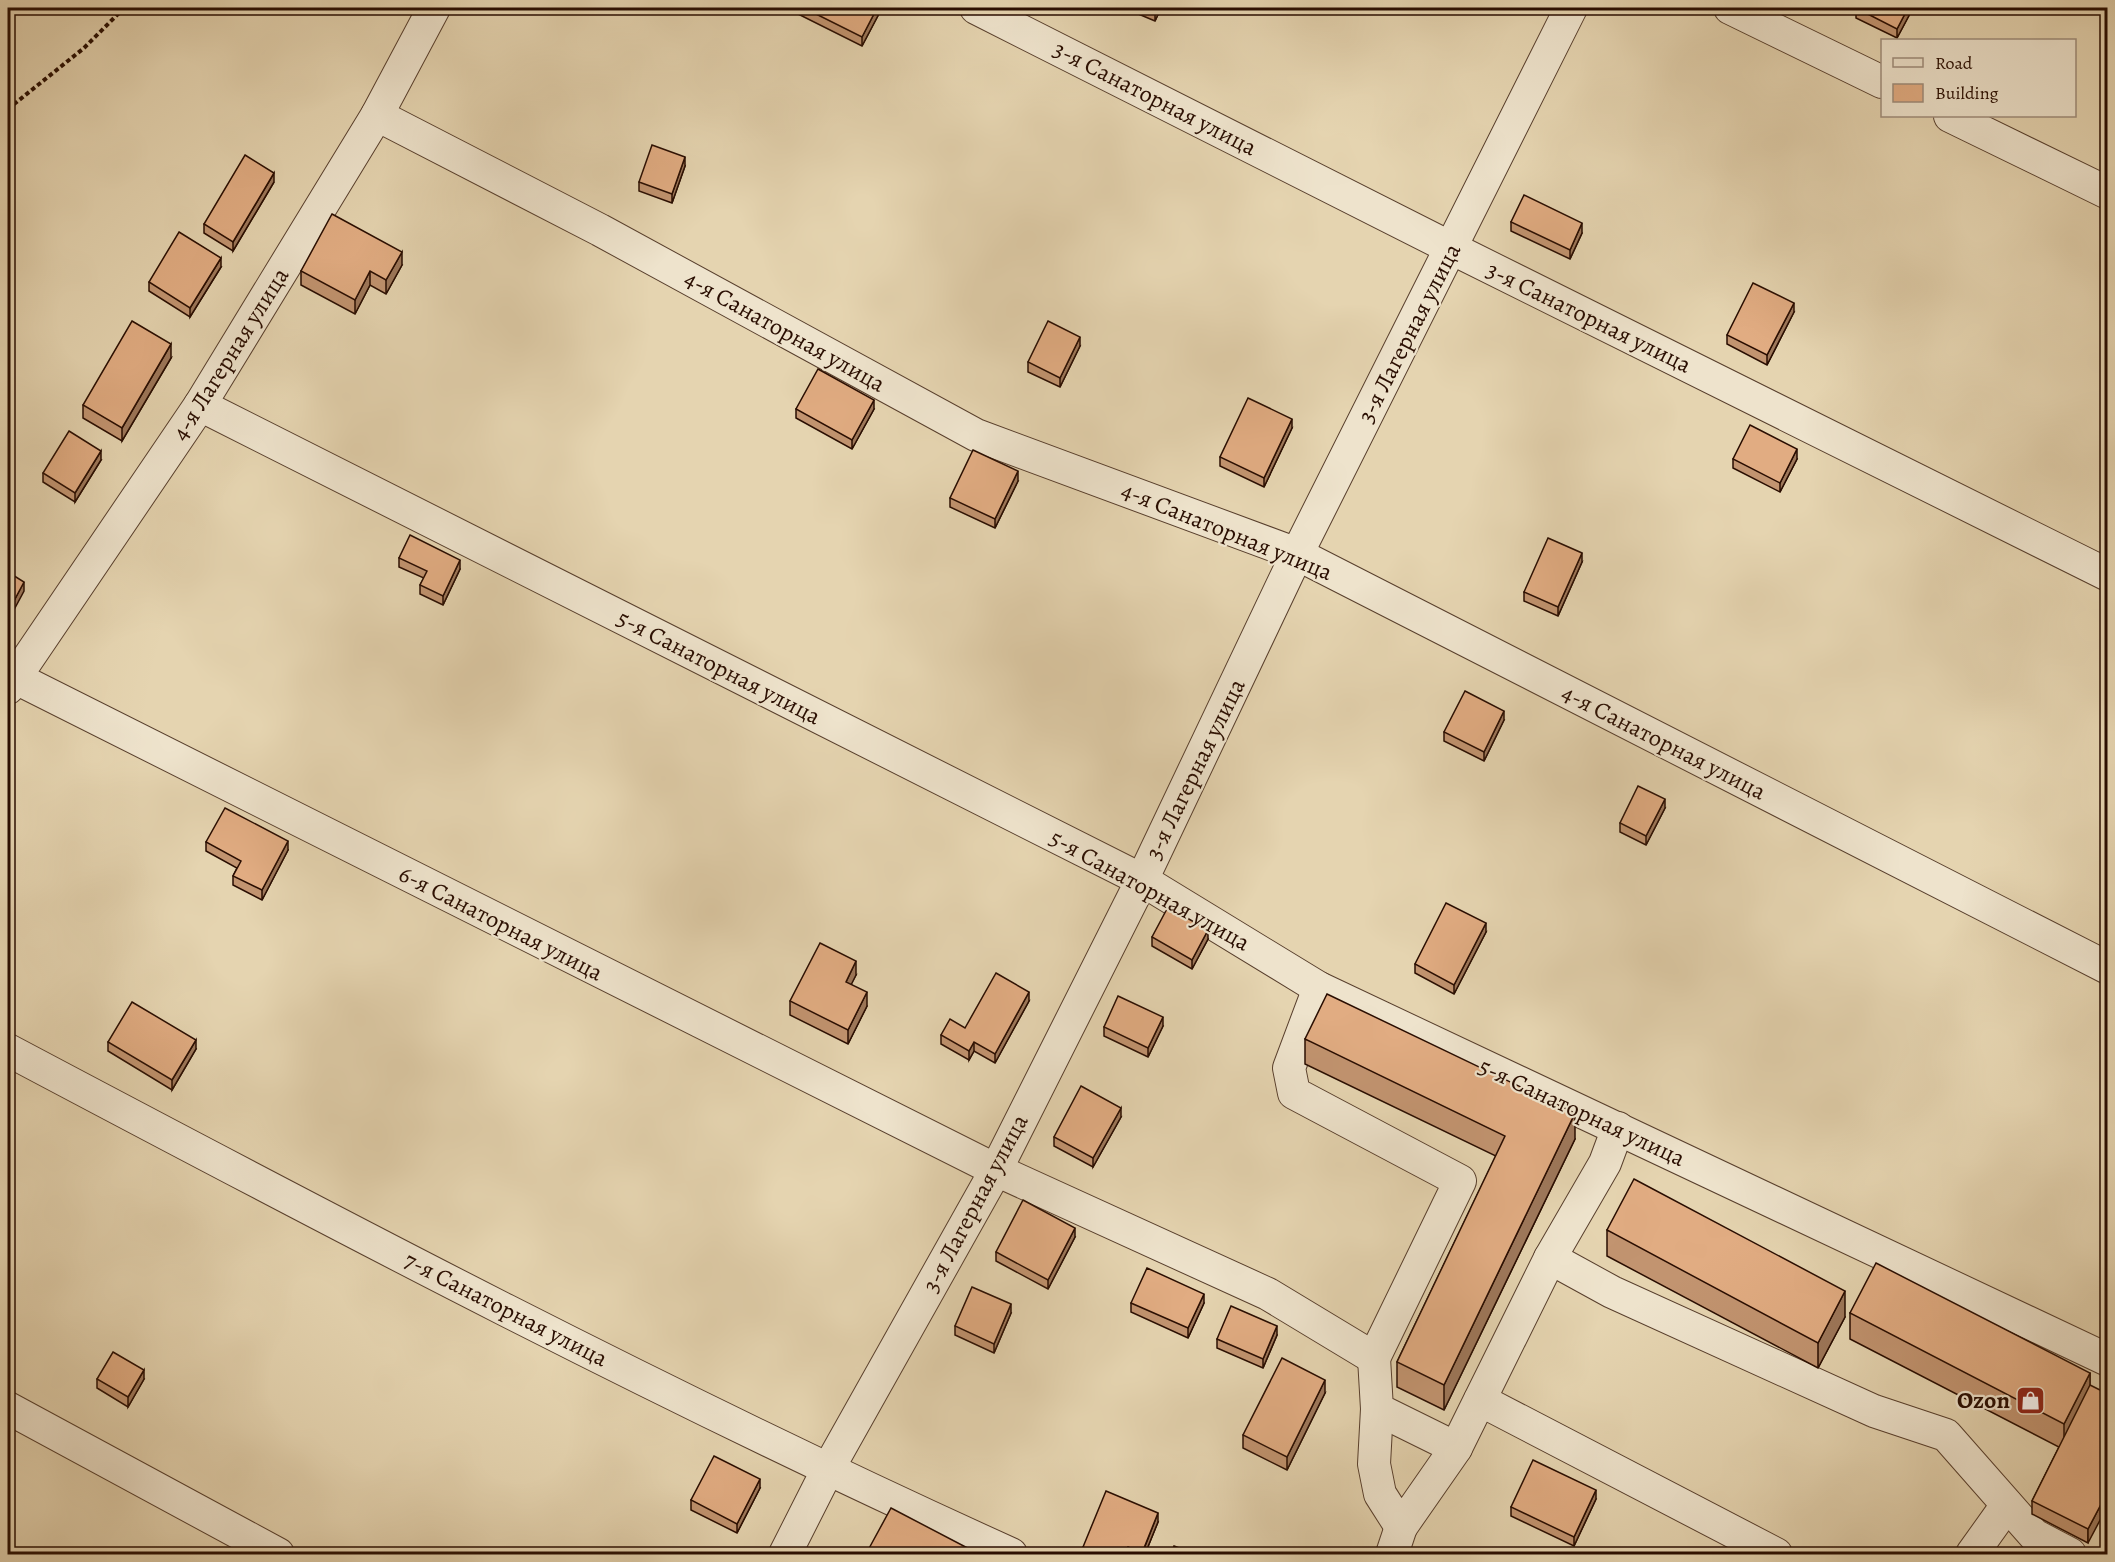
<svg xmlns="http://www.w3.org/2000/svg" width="2115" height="1562" font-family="Alegreya,serif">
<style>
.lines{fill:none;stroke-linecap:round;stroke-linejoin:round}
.minor-casing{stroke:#583f2d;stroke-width:34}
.path{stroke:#290d01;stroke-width:4;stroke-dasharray:4.5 3;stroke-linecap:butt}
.minor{stroke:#eee3cc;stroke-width:32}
.wall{fill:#c29470;stroke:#290d01;stroke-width:1.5}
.shaded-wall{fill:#9e785b;stroke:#290d01;stroke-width:1.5}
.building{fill:#e1ac82;stroke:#290d01;stroke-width:1.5}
.labels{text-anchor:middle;stroke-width:4.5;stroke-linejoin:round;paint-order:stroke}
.street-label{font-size:24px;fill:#290d01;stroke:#eee3cc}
.poi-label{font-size:24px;font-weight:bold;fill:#290d01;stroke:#eee3cc;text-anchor:end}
</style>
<rect width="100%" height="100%" fill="#e5d4b0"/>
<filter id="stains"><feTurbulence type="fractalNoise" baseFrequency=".00333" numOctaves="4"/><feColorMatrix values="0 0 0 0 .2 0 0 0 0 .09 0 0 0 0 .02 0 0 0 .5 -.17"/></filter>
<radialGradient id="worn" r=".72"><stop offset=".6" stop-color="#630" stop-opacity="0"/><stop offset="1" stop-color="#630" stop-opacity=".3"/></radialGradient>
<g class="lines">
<defs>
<g id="minor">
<path d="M 976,8 L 1451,248 L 2108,575"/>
<path d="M 1730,8 L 1882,82"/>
<path d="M 377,115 L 600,230 L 976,435 L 1297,554 L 2108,968"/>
<path d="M 1950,116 L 2108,193"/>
<path d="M 200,405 L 1142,880 L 1319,988 L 2108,1360"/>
<path d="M 8,674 L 996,1170 L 1268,1294 L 1374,1358 L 1460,1181 L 1294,1093 L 1289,1068 L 1319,988"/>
<path d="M 8,688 L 200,405 L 377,115 L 434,8"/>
<path d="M 8,1050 C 338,1225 670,1400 1011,1554"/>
<path d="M 1550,1258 L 1612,1292 L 1874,1411 L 1946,1435 L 2034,1535 L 2070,1554"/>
<path d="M 1374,1358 L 1377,1409 L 1456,1448 L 1550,1258 L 1605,1163 L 1618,1128"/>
<path d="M 1480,1400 L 1776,1554"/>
<path d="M 8,1408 L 278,1554"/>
<path d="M 1377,1409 L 1374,1464 L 1380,1494 L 1401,1527 L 1456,1448"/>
<path d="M 785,1554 L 827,1471 L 996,1170 L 1142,880 L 1297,554 L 1571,8"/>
<path d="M 1392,1554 L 1401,1527"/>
<path d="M 1972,1554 L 2007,1505"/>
</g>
</defs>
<use href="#minor" class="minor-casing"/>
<path class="path" d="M 8,109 L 84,48 L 124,8"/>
<use href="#minor" class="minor"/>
</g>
<g class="wall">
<path d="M 792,8 L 882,8 L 862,46 L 792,11 Z"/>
<path d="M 1124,8 L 1161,8 L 1155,21 Z"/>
<path d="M 1856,8 L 1913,8 L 1897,38 L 1856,18 Z"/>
<path d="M 685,166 L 672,203 L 639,191 L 639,182 Z"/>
<path d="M 274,182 L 233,251 L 204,233 L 204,224 Z"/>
<path d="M 1511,222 L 1582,233 L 1570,259 L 1511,231 Z"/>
<path d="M 402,265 L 386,294 L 370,285 L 355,314 L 301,285 L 301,271 Z"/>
<path d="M 221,267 L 190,317 L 149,291 L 149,282 Z"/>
<path d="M 1794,312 L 1767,365 L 1727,344 L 1727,335 Z"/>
<path d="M 1080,346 L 1060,387 L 1028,372 L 1028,362 Z"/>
<path d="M 171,358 L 122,441 L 83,418 L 83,405 Z"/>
<path d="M 796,409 L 874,409 L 852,449 L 796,418 Z"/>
<path d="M 1292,428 L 1264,487 L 1220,466 L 1220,457 Z"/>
<path d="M 1733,459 L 1797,459 L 1780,492 L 1733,468 Z"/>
<path d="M 101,460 L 75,502 L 43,482 L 43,473 Z"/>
<path d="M 1018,481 L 995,528 L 950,507 L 950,498 Z"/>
<path d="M 399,558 L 460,569 L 443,605 L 420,594 L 420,585 L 424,578 L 399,567 Z"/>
<path d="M 1582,562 L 1558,616 L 1524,601 L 1524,592 Z"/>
<path d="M 1504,720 L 1484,761 L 1444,741 L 1444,732 Z"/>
<path d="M 1665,808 L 1646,845 L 1620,832 L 1620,823 Z"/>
<path d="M 206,842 L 288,850 L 262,900 L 233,885 L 233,876 L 237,868 L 206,851 Z"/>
<path d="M 1486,932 L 1454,994 L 1415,973 L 1415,964 Z"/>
<path d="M 1152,937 L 1208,939 L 1192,969 L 1152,946 Z"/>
<path d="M 856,975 L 851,984 L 867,1006 L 848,1044 L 790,1015 L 790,1001 Z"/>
<path d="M 1029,1001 L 995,1063 L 974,1051 L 969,1060 L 941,1044 L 941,1035 L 965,1028 Z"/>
<path d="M 1163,1026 L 1148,1057 L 1104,1036 L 1104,1027 Z"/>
<path d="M 1305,1039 L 1575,1139 L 1444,1410 L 1397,1387 L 1397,1362 L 1496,1156 L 1305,1064 Z"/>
<path d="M 108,1042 L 196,1049 L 172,1090 L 108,1051 Z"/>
<path d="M 1121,1117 L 1093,1167 L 1054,1146 L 1054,1137 Z"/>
<path d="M 1607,1230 L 1845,1317 L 1818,1368 L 1607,1256 Z"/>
<path d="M 1075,1237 L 1048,1289 L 996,1261 L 996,1252 Z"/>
<path d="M 1131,1303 L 1204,1303 L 1188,1338 L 1131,1312 Z"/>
<path d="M 1011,1313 L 994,1353 L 955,1335 L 955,1326 Z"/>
<path d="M 1850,1313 L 2090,1373 L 2088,1543 L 2032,1514 L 2032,1501 L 2059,1447 L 1850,1339 Z"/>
<path d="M 1277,1335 L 1263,1368 L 1217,1348 L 1217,1339 Z"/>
<path d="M 97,1379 L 144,1379 L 128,1407 L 97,1388 Z"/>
<path d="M 1325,1393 L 1287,1470 L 1243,1448 L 1243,1435 Z"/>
<path d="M 760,1488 L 737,1533 L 691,1510 L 691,1500 Z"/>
<path d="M 1596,1499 L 1574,1546 L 1511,1516 L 1511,1507 Z"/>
<path d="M 1158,1522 L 1145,1554 L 1083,1554 L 1083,1547 Z"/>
</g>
<g class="shaded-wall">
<path d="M 877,8 L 882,8 L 862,46 L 862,37 Z"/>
<path d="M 1157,8 L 1161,8 L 1155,21 L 1155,12 Z"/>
<path d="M 1908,8 L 1913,8 L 1897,38 L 1897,29 Z"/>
<path d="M 685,157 L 685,166 L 672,203 L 672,194 Z"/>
<path d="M 274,173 L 274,182 L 233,251 L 233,242 Z"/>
<path d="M 1582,223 L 1582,233 L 1570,259 L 1570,250 Z"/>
<path d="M 402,252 L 402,265 L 386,294 L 386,280 Z"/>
<path d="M 221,258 L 221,267 L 190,317 L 190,308 Z"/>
<path d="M 370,271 L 370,285 L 355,314 L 355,300 Z"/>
<path d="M 1794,303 L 1794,312 L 1767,365 L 1767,355 Z"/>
<path d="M 1080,337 L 1080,346 L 1060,387 L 1060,378 Z"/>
<path d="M 171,344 L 171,358 L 122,441 L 122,428 Z"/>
<path d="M 874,400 L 874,409 L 852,449 L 852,440 Z"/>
<path d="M 1292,419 L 1292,428 L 1264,487 L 1264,478 Z"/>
<path d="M 1797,449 L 1797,459 L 1780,492 L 1780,483 Z"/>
<path d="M 101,451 L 101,460 L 75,502 L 75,493 Z"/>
<path d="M 1018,471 L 1018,481 L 995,528 L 995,519 Z"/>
<path d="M 1582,553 L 1582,562 L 1558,616 L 1558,607 Z"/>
<path d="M 460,560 L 460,569 L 443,605 L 443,596 Z"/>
<path d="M 24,582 L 24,591 L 8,621 L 8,612 Z"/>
<path d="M 1504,711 L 1504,720 L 1484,761 L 1484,752 Z"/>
<path d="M 1665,799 L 1665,808 L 1646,845 L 1646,836 Z"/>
<path d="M 288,841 L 288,850 L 262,900 L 262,890 Z"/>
<path d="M 1486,923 L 1486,932 L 1454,994 L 1454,985 Z"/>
<path d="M 1208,930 L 1208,939 L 1192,969 L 1192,960 Z"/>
<path d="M 856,961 L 856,975 L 846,995 L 846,982 Z"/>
<path d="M 867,992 L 867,1006 L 848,1044 L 848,1030 Z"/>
<path d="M 1029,992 L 1029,1001 L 995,1063 L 995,1054 Z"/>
<path d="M 1163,1017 L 1163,1026 L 1148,1057 L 1148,1048 Z"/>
<path d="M 196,1040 L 196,1049 L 172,1090 L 172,1080 Z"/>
<path d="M 974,1042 L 974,1051 L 969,1060 L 969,1051 Z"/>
<path d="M 1121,1108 L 1121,1117 L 1093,1167 L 1093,1158 Z"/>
<path d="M 1575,1113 L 1575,1139 L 1444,1410 L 1444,1385 Z"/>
<path d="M 1075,1228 L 1075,1237 L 1048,1289 L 1048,1280 Z"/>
<path d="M 1845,1291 L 1845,1317 L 1818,1368 L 1818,1343 Z"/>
<path d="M 1204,1294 L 1204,1303 L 1188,1338 L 1188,1328 Z"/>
<path d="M 1011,1304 L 1011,1313 L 994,1353 L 994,1344 Z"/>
<path d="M 1277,1326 L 1277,1335 L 1263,1368 L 1263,1359 Z"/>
<path d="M 144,1370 L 144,1379 L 128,1407 L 128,1397 Z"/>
<path d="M 2090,1373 L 2090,1399 L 2064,1449 L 2064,1424 Z"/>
<path d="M 1325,1380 L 1325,1393 L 1287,1470 L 1287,1457 Z"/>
<path d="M 760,1479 L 760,1488 L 737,1533 L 737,1524 Z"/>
<path d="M 1596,1490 L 1596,1499 L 1574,1546 L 1574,1537 Z"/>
<path d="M 2108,1491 L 2108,1505 L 2088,1543 L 2088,1529 Z"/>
<path d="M 1158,1513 L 1158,1522 L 1145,1554 L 1142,1554 Z"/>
</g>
<g class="building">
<path d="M 804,8 L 877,8 L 862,37 Z"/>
<path d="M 1144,8 L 1157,8 L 1155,12 Z"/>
<path d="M 1856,8 L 1908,8 L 1897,29 Z"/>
<path d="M 652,145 L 685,157 L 672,194 L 639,182 Z"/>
<path d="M 245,155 L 274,173 L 233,242 L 204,224 Z"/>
<path d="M 1524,195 L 1582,223 L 1570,250 L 1511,222 Z"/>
<path d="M 332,214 L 402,252 L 386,280 L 370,271 L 355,300 L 301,271 Z"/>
<path d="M 179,232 L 221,258 L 190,308 L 149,282 Z"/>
<path d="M 1753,283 L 1794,303 L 1767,355 L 1727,335 Z"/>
<path d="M 132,321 L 171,344 L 122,428 L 83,405 Z"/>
<path d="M 1048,321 L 1080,337 L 1060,378 L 1028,362 Z"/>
<path d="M 818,369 L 874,400 L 852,440 L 796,409 Z"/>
<path d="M 1248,398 L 1292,419 L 1264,478 L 1220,457 Z"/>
<path d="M 1750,425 L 1797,449 L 1780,483 L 1733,459 Z"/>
<path d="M 69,431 L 101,451 L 75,493 L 43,473 Z"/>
<path d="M 973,450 L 1018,471 L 995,519 L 950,498 Z"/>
<path d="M 410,535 L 460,560 L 443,596 L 420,585 L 427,571 L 399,558 Z"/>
<path d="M 1548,538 L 1582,553 L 1558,607 L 1524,592 Z"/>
<path d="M 8,572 L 24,582 L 8,612 Z"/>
<path d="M 1465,691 L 1504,711 L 1484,752 L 1444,732 Z"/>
<path d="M 1638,786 L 1665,799 L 1646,836 L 1620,823 Z"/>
<path d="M 225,808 L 288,841 L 262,890 L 233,876 L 241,861 L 206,842 Z"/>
<path d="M 1446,903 L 1486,923 L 1454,985 L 1415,964 Z"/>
<path d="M 1168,907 L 1208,930 L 1192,960 L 1152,937 Z"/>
<path d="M 820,943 L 856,961 L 846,982 L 867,992 L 848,1030 L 790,1001 Z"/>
<path d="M 996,973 L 1029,992 L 995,1054 L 974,1042 L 969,1051 L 941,1035 L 950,1019 L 965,1028 Z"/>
<path d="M 1327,994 L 1575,1113 L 1444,1385 L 1397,1362 L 1505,1136 L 1305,1039 Z"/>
<path d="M 1118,996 L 1163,1017 L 1148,1048 L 1104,1027 Z"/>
<path d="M 132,1002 L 196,1040 L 172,1080 L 108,1042 Z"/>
<path d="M 1081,1086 L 1121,1108 L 1093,1158 L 1054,1137 Z"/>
<path d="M 1634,1179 L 1845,1291 L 1818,1343 L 1607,1230 Z"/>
<path d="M 1023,1200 L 1075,1228 L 1048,1280 L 996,1252 Z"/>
<path d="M 1876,1263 L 2090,1373 L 2064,1424 L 1850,1313 Z"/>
<path d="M 1147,1268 L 1204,1294 L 1188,1328 L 1131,1303 Z"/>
<path d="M 972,1287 L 1011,1304 L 994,1344 L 955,1326 Z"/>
<path d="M 1231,1306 L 1277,1326 L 1263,1359 L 1217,1339 Z"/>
<path d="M 113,1352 L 144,1370 L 128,1397 L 97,1379 Z"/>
<path d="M 1282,1358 L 1325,1380 L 1287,1457 L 1243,1435 Z"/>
<path d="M 2090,1385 L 2108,1394 L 2108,1491 L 2088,1529 L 2032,1501 Z"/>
<path d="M 714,1456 L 760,1479 L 737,1524 L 691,1500 Z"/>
<path d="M 1533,1460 L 1596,1490 L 1574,1537 L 1511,1507 Z"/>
<path d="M 1106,1491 L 1158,1513 L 1142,1553 L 1128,1547 L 1125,1554 L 1101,1554 L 1083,1547 Z"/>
<path d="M 891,1508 L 979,1554 L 872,1554 L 867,1552 Z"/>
<path d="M 1174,1546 L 1195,1554 L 1171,1554 Z"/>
</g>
<defs>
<symbol id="shop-square" viewBox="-11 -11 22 22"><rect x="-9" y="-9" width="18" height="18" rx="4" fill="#8f2418" stroke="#eee3cc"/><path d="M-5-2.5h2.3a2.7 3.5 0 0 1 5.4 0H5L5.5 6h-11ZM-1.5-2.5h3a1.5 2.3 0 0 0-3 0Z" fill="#fff"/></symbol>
</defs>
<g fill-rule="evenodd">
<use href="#shop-square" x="2014" y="1384" width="33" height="33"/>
</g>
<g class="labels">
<g class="street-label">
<text transform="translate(1155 98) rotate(27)" y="8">3-я Санаторная улица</text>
<text transform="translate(1589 317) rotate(26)" y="8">3-я Санаторная улица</text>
<text transform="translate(785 331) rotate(29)" y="8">4-я Санаторная улица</text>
<text transform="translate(1409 333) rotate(-63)" y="8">3-я Лагерная улица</text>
<text transform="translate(230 354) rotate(-58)" y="8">4-я Лагерная улица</text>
<text transform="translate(1227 531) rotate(22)" y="8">4-я Санаторная улица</text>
<text transform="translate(719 667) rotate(27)" y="8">5-я Санаторная улица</text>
<text transform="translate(1664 742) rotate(27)" y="8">4-я Санаторная улица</text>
<text transform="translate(1195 769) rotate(-64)" y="8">3-я Лагерная улица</text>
<text transform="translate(1150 890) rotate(29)" y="8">5-я Санаторная улица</text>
<text transform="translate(501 923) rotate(27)" y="8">6-я Санаторная улица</text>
<text transform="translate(1582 1112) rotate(25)" y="8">5-я Санаторная улица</text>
<text transform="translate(975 1203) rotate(-62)" y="8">3-я Лагерная улица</text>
<text transform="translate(506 1309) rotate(27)" y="8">7-я Санаторная улица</text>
</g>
<g class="poi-label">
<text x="2010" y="1408">Ozon</text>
</g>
</g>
<rect width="2115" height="1562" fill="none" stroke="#e5d4b0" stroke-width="30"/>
<rect x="9" y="9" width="2097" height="1544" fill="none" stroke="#290d01" stroke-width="3"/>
<rect x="15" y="15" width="2085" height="1532" fill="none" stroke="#290d01" stroke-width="1.5"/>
<rect x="1881" y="39" width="195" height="78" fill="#eee3cc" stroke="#9f8d7b" stroke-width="1.5"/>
<rect x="1893" y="58" width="30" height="9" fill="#eee3cc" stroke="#9f8d7b" stroke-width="1.5"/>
<text x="1935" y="69" font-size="18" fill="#290d01">Road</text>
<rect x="1893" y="84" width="30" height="18" fill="#e1ac82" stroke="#9f8d7b" stroke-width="1.5"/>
<text x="1935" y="99" font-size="18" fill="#290d01">Building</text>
<rect width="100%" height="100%" filter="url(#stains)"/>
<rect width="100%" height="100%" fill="url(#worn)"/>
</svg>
